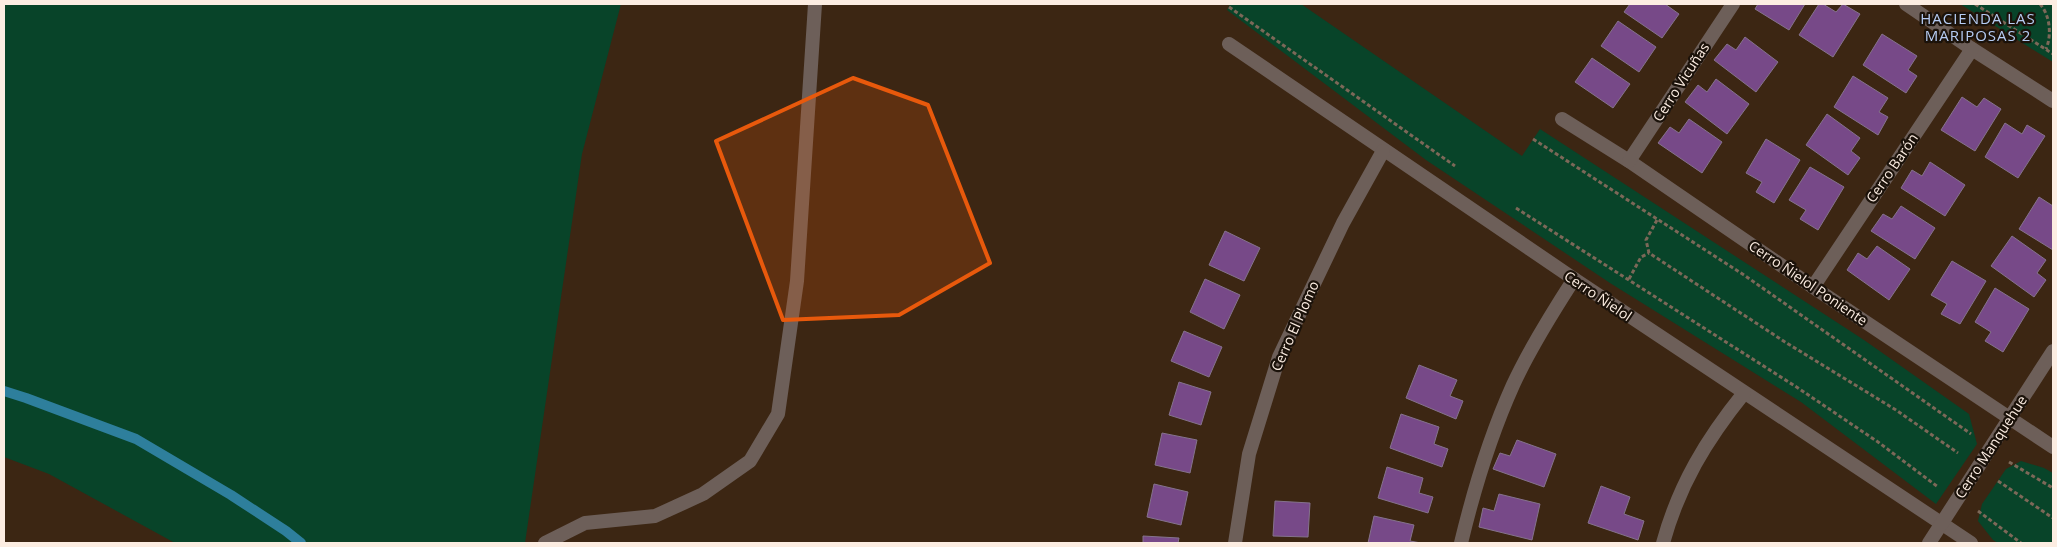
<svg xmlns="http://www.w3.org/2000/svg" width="2057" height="547" font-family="'Open Sans',sans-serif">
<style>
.green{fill:#084429}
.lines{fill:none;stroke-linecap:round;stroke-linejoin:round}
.stream{stroke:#2e7f9c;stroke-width:10}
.building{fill:#774988;stroke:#85738c}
.path{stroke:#7c6858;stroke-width:3;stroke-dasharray:4 2.5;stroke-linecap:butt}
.service{stroke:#6d5f59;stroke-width:14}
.minor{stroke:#6d5f59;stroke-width:14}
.marked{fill:#e8590c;fill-opacity:0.2;stroke:#e8590c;stroke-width:4;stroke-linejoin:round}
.labels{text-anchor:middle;stroke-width:4.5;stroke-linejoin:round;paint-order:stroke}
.street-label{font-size:14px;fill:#fcede2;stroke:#1b120a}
.neighbourhood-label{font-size:15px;letter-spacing:1px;fill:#b6ccf3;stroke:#1b120a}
</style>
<rect width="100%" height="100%" fill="#3c2613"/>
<g class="green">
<path d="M 4,4 L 621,4 L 582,154 L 525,543 L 175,543 L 49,474 L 4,457 Z"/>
<path d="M 1230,4 L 1301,4 L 1522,156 L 1540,129 L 1864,340 L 1969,414 L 1977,444 L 1936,504 L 1801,402 L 1610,283 L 1426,160 L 1227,10 Z"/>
<path d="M 1960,4 L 2053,4 L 2053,62 Z"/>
<path d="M 2021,461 L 2044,468 L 2053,473 L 2053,543 L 1998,543 L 1993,540 L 1978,521 L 1982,504 L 2006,469 Z"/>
</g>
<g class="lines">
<path class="stream" d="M 4,391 L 26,398 L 136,439 L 231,495 L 286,531 L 301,543"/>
</g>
<g class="building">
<path d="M 1630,4 L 1665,4 L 1679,14 L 1662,38 L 1624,12 Z"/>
<path d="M 1758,4 L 1805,4 L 1789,30 L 1755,9 Z"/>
<path d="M 1819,4 L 1823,4 L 1836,12 L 1843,4 L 1860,14 L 1833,57 L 1799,35 Z"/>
<path d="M 1618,21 L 1656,47 L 1639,72 L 1601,46 Z"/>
<path d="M 1882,34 L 1917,56 L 1908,70 L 1917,76 L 1906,93 L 1863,65 Z"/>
<path d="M 1745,37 L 1778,62 L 1756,92 L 1714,60 L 1727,44 L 1736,50 Z"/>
<path d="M 1592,58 L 1630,84 L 1613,108 L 1575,82 Z"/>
<path d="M 1853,76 L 1888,98 L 1879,112 L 1888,117 L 1878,135 L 1834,107 Z"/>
<path d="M 1716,79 L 1749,104 L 1727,134 L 1685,102 L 1698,85 L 1707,92 Z"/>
<path d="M 1962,97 L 1977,107 L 1984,98 L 2001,109 L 1975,151 L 1941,130 Z"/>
<path d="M 1827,114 L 1860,138 L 1851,151 L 1860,158 L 1848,175 L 1806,145 Z"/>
<path d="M 1689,119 L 1722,142 L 1702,173 L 1658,143 L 1670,127 L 1679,133 Z"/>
<path d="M 2005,123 L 2022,134 L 2027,125 L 2045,136 L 2018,178 L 1985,157 Z"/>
<path d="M 1766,139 L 1800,160 L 1774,203 L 1756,192 L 1762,182 L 1746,173 Z"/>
<path d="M 1930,162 L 1965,185 L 1945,216 L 1901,188 L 1912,170 L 1922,176 Z"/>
<path d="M 1810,167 L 1844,187 L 1818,230 L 1800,219 L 1806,210 L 1789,200 Z"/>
<path d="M 2039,197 L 2053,206 L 2053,250 L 2019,229 Z"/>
<path d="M 1901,206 L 1935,228 L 1915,259 L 1871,231 L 1883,214 L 1892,219 Z"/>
<path d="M 1225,231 L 1260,248 L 1244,281 L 1209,265 Z"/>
<path d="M 2012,236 L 2046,260 L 2037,273 L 2046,280 L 2034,297 L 1991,266 Z"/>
<path d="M 1877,246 L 1910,269 L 1889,300 L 1847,270 L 1858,253 L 1867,259 Z"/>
<path d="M 1952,261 L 1986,281 L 1960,324 L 1941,314 L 1947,304 L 1931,295 Z"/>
<path d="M 1205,279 L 1240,295 L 1224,329 L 1190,312 Z"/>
<path d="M 1995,288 L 2029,309 L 2003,352 L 1985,341 L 1991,332 L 1975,322 Z"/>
<path d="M 1184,331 L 1222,347 L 1209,377 L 1171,361 Z"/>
<path d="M 1419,365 L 1457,380 L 1450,396 L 1463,401 L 1456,419 L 1406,398 Z"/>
<path d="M 1179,382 L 1211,392 L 1201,425 L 1169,415 Z"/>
<path d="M 1401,414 L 1439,427 L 1434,444 L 1448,449 L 1442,467 L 1390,448 Z"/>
<path d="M 1162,433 L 1197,440 L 1190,473 L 1155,465 Z"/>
<path d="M 1517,440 L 1556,454 L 1544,487 L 1493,469 L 1500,453 L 1510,456 Z"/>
<path d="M 1387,467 L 1423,478 L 1419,493 L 1433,497 L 1428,513 L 1378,498 Z"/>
<path d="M 1154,484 L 1188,492 L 1181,525 L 1147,517 Z"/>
<path d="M 1601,486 L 1630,497 L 1624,514 L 1644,521 L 1638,540 L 1588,523 Z"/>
<path d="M 1499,494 L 1540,504 L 1532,540 L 1479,527 L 1483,508 L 1494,511 Z"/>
<path d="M 1275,501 L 1310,503 L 1308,537 L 1273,536 Z"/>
<path d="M 1374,516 L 1414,525 L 1410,541 L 1421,543 L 1368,543 Z"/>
<path d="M 1143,536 L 1179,538 L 1178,543 L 1143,543 Z"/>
</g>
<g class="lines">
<g class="path">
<path d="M 1975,4 L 2053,54"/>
<path d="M 2040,4 C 2050,15 2052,35 2046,49"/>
<path d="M 1229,7 L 1455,166"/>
<path d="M 1533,139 L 1744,275 L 1971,434"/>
<path d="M 1516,208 L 1798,388 L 1878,442 L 1938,487"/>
<path d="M 1657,220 L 1646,240 L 1649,253 L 1785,342 L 1896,410 L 1958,453"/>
<path d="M 1629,279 L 1641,257 L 1649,253"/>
<path d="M 2009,462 L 2053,488"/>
<path d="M 1998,481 L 2053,518"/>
<path d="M 1978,511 L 2021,543"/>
</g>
<path class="service" d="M 545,543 L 585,523 L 655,516 L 703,494 L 750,461 L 778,414 L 797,281 L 815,4"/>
<g class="minor">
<path d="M 1906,4 L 1972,49 L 2053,101"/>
<path d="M 1229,44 L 1574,279 L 1971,543"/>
<path d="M 1562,119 L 1629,161 L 1813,287 L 2053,447"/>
<path d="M 1629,161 L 1733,4"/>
<path d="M 1813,287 L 1972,49"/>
<path d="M 1235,543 L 1249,454 L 1279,357 L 1343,223 L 1383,151"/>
<path d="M 1461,543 C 1474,489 1490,436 1513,385 C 1530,348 1552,313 1574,279"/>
<path d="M 1663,543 C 1679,485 1706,440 1744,393"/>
<path d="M 1929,543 L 2053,351"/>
</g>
</g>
<path class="marked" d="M 853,78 L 928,105 L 990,263 L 899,315 L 783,320 L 716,141 Z"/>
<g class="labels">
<g class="street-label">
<text transform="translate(1681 82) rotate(-57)" y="5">Cerro Vicuñas</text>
<text transform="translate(1892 168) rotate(-56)" y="5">Cerro Barón</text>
<text transform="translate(1808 283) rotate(34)" y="5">Cerro Ñielol Poniente</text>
<text transform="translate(1598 296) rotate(34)" y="5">Cerro Ñielol</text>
<text transform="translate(1295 326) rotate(-66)" y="5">Cerro El Plomo</text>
<text transform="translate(1991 447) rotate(-57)" y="5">Cerro Manquehue</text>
</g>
<g class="neighbourhood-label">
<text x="1978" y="24">HACIENDA LAS<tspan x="1978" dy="17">MARIPOSAS 2</tspan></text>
</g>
</g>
<rect width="2057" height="547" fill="none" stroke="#fcede2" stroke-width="10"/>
</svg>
